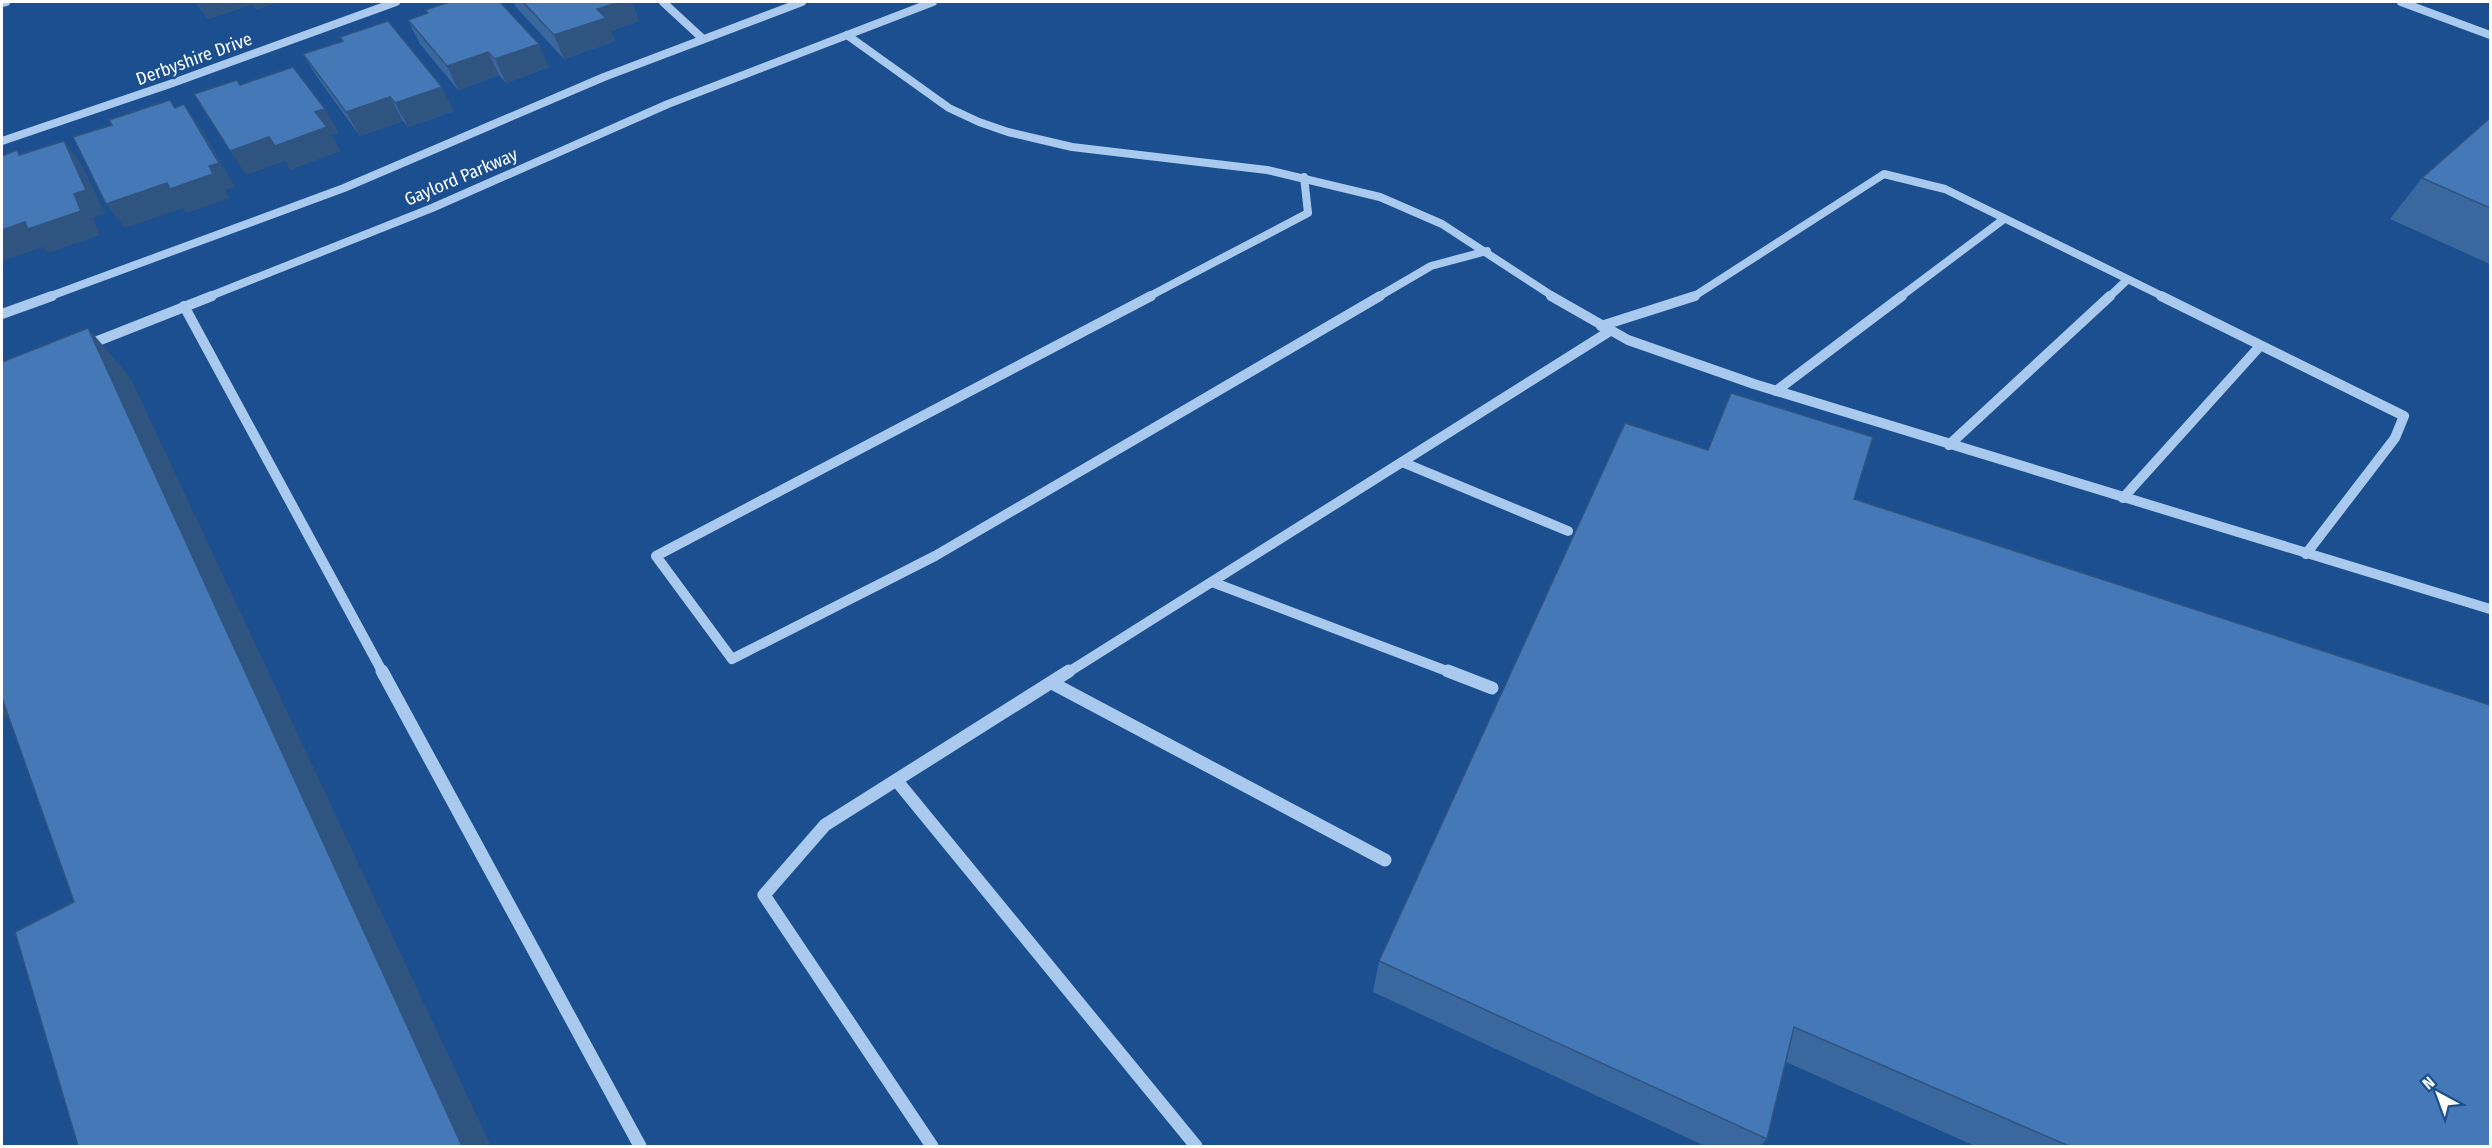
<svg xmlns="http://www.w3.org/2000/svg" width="2492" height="1148" font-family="'Fira Sans Condensed',sans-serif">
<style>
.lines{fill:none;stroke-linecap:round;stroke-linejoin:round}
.minor-far2{stroke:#a9c9ee;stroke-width:8}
.minor-far1{stroke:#a9c9ee;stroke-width:10}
.minor{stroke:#a9c9ee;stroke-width:13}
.wall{fill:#3a679d}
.shaded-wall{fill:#305480}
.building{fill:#4478b7;stroke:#305480;stroke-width:1.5}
.labels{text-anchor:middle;stroke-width:5;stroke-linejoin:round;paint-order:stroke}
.far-street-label{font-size:18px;fill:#fff;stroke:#1b4f8f}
</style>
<rect width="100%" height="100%" fill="#1b4f8f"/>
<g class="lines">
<g class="minor-far2">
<path d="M 663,2 L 703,39"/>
<path d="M 2401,2 L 2490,35"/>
<path d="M 2,3 L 6,2"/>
<path d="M 847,35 L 949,108 L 979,122 L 1008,132 L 1072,147 L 1267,170 L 1380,197 L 1442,224 L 1554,297"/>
<path d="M 2,141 L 170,84 L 396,2"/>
<path d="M 48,297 L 344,188 L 604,77 L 802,2"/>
<path d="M 208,297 L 432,208 L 668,104 L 933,2"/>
<path d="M 1148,297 L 1308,213 L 1304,177"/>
<path d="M 1378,297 L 1431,266 L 1487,251"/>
<path d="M 1693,297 L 1884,174 L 1945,189 L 2164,297"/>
<path d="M 1900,297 L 2004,219"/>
<path d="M 2109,297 L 2127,280"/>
</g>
<g class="minor-far1">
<path d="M 1151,296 L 656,556 L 732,659 L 935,556 L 1380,296"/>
<path d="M 1551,296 L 1628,340 L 1754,384 L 2490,609"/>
<path d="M 2161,296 L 2404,416 L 2395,438 L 2306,554"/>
<path d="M 184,306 L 383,673"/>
<path d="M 2,314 L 52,296"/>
<path d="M 1601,326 L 1695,296"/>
<path d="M 85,346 L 212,296"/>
<path d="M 1776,391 L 1902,296"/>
<path d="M 1949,445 L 2110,296"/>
<path d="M 1402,462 L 1568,531"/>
<path d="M 2123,498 L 2260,346"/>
<path d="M 1212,582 L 1452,673"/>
<path d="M 1067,673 L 1610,331"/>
</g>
<g class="minor">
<path d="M 382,671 L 640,1146"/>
<path d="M 1448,671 L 1492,688"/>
<path d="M 1052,683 L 1385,860"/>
<path d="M 897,781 L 1196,1146"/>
<path d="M 932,1146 L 764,895 L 825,825 L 1069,671"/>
</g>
</g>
<g class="wall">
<path d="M 196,2 L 280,2 L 256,9 L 252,4 L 208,19 Z"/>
<path d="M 514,2 L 632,2 L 639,21 L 611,31 L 615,41 L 564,59 L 515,6 Z"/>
<path d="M 425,10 L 549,67 L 506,83 L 499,75 L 458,90 L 420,44 L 408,20 L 427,14 Z"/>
<path d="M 340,37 L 454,111 L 408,127 L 403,121 L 360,136 L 317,77 L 303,54 L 342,41 Z"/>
<path d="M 2490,118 L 2490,264 L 2390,219 L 2422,178 Z"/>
<path d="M 1854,499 L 2490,1146 L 1975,1146 L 1786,1062 L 1767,1139 L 1760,1146 L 1705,1146 L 1373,992 L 1379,961 Z"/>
</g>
<g class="shaded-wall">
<path d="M 197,2 L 250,2 L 252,4 L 208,19 Z"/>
<path d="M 251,2 L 280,2 L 256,9 Z"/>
<path d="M 620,2 L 632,2 L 639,21 L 611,31 L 615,41 L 564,59 L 554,35 L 597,9 Z"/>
<path d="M 539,44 L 549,67 L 506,83 L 495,59 Z"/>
<path d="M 488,52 L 499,75 L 458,90 L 447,66 Z"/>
<path d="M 442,87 L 454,111 L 408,127 L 395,103 Z"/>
<path d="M 390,97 L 403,121 L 360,136 L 346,112 Z"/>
<path d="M 184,104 L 201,128 L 235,187 L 225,190 L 230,198 L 187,213 L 183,208 L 125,228 L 106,204 L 209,166 Z"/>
<path d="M 325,109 L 339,133 L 332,135 L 341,151 L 290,170 L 285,161 L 246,175 L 230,151 Z"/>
<path d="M 64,141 L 82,165 L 105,214 L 93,218 L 100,235 L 48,253 L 43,247 L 2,261 L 2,230 Z"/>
<path d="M 88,328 L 130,377 L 491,1146 L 462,1146 Z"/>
<path d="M 2,667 L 41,699 L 2,719 Z"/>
</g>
<g class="building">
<path d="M 449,2 L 500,2 L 539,44 L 495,59 L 488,52 L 447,66 L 408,20 L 428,13 L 425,10 Z"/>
<path d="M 523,2 L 620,2 L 597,9 L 606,18 L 554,35 Z"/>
<path d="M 388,21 L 442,87 L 395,103 L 390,97 L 346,112 L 303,54 L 343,41 L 340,37 Z"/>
<path d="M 293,67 L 325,109 L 315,112 L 327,127 L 275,146 L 269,137 L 230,151 L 194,94 L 237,80 L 240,85 Z"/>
<path d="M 170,100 L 175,108 L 184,104 L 219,163 L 209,166 L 213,174 L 170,189 L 167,183 L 106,204 L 73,137 L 112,125 L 109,120 Z"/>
<path d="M 2490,118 L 2490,208 L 2422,178 Z"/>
<path d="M 64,141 L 86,190 L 74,194 L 81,211 L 28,229 L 25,222 L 2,230 L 2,156 L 17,150 L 19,155 Z"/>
<path d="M 88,328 L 462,1146 L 78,1146 L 15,932 L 74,902 L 2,698 L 2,362 Z"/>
<path d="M 1731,393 L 1873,437 L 1854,499 L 2490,705 L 2490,1146 L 2069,1146 L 1794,1027 L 1767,1139 L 1379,961 L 1625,423 L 1708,450 Z"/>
</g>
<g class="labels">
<g class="far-street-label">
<text transform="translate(194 59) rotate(-20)" y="6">Derbyshire Drive</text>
<text transform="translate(461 177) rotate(-23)" y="6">Gaylord Parkway</text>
</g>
</g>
<rect width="2492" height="1148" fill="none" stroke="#ffffff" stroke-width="6"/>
<g transform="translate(2438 1094) rotate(319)" stroke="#1b4f8f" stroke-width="4.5" paint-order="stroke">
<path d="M0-4.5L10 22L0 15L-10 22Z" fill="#ffffff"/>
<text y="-9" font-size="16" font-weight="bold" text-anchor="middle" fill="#ffffff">N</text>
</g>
</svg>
